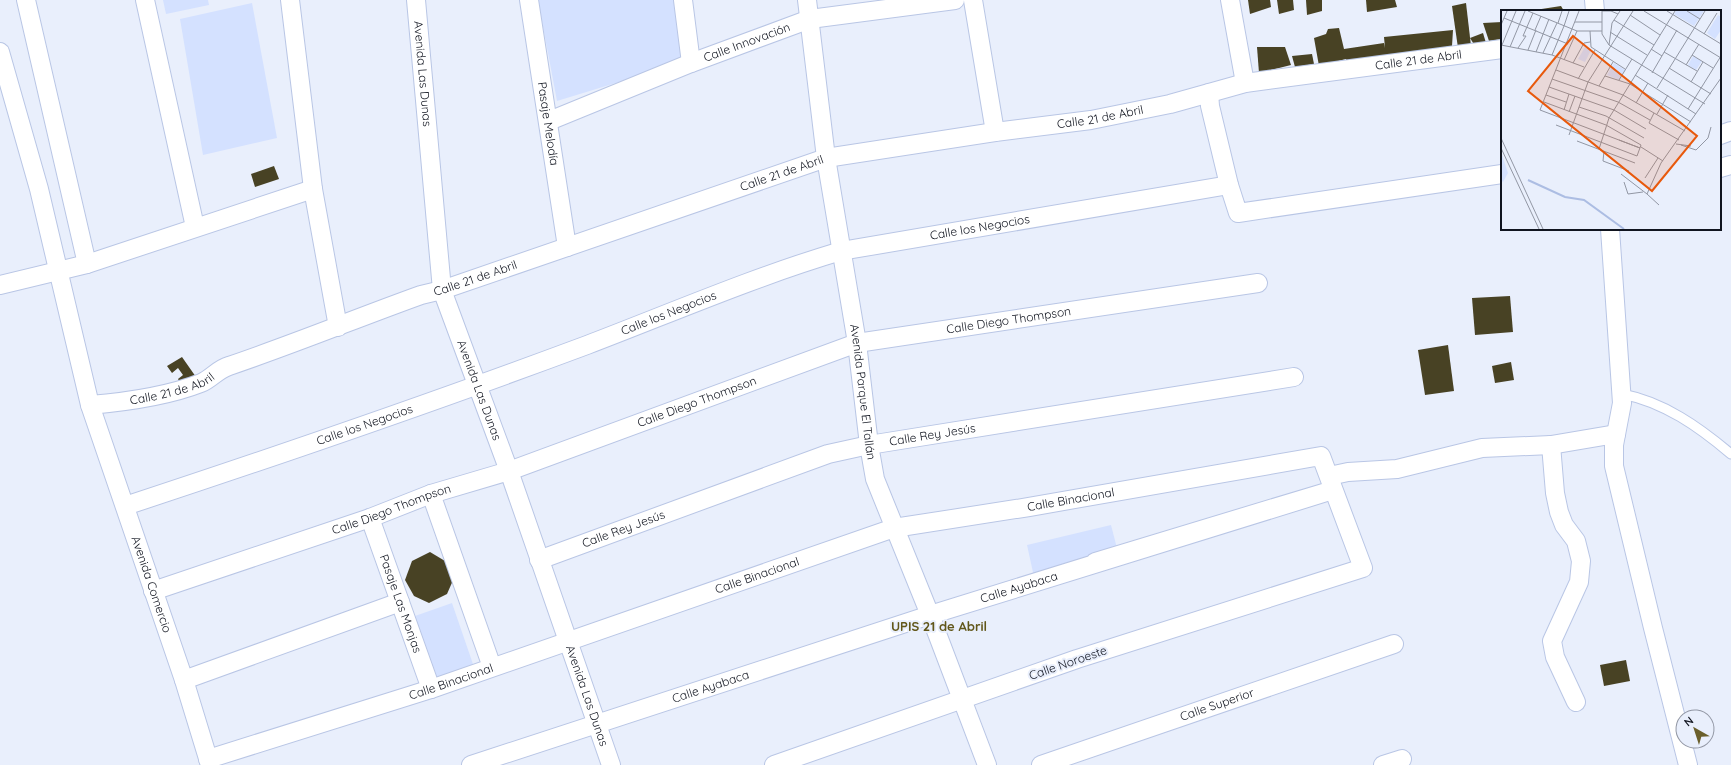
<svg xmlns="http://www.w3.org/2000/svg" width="1731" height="765" font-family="Quicksand,sans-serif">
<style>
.green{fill:#d4e1ff}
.building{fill:#484224}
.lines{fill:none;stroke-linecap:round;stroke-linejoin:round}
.service-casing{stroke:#b9c6e5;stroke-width:11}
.minor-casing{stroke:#b9c6e5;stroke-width:20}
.service{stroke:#fff;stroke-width:9}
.minor{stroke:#fff;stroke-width:18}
.labels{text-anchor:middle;stroke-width:4;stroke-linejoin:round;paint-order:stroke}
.street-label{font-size:12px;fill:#10141f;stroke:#e9effc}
.neighbourhood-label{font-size:13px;font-weight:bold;fill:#615619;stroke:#e9effc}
.inset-river{fill:none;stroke:#acbde3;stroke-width:2}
.inset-road{fill:none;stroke:#9297a4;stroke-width:1}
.view{fill:#e8590c;fill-opacity:0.15;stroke:#e8590c;stroke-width:2}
.inset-edge{fill:none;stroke:#10141f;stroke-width:2}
</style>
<rect width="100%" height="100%" fill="#e9effc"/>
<g class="green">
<path d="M 163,0 L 208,0 L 209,5 L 166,14 Z"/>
<path d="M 538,0 L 683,0 L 694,59 L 557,101 Z"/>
<path d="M 252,3 L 277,138 L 203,155 L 180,19 Z"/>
<path d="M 1111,525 L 1119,556 L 1034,577 L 1027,545 Z"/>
<path d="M 452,603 L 475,670 L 438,682 L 415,616 Z"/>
</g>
<g class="building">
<path d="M 1248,0 L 1270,0 L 1271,7 L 1250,14 Z"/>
<path d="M 1277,0 L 1293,0 L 1294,10 L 1279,14 Z"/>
<path d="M 1306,0 L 1322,0 L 1322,11 L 1307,15 Z"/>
<path d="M 1366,0 L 1395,0 L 1397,7 L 1367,12 Z"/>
<path d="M 1466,3 L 1471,46 L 1458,48 L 1452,6 Z"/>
<path d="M 1561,6 L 1564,11 L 1535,11 L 1535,10 Z"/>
<path d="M 1502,22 L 1502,39 L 1489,41 L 1483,23 Z"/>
<path d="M 1339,28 L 1344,49 L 1384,43 L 1385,48 L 1384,37 L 1453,30 L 1452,46 L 1347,62 L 1346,59 L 1319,66 L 1314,38 L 1326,34 L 1328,29 Z"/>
<path d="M 1483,33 L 1486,43 L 1475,46 L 1470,38 Z"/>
<path d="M 1257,47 L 1285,47 L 1291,65 L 1259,73 Z"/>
<path d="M 1312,54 L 1314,64 L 1295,67 L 1292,56 Z"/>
<path d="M 274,166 L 279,179 L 255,187 L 251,174 Z"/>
<path d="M 1510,296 L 1513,332 L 1475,335 L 1472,298 Z"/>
<path d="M 1448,345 L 1454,391 L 1425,395 L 1418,350 Z"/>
<path d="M 182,357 L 196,377 L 182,386 L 178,379 L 183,375 L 178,368 L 172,373 L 167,366 Z"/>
<path d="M 1511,362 L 1514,380 L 1495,383 L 1492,366 Z"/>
<path d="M 430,552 L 445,561 L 454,578 L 447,594 L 429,603 L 414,596 L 405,580 L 412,561 Z"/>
<path d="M 1626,660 L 1630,681 L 1604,686 L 1600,665 Z"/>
</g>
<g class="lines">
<defs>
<path id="service" d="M 1622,394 C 1664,402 1699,427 1731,454"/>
<g id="minor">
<path d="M 26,0 L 87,264"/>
<path d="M 145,0 L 195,227"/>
<path d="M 290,0 L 313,189 L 338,327"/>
<path id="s1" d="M 416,0 L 442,290 L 509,471 L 611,765"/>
<path id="s2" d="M 529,0 L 567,247"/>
<path d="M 683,0 L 691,63"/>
<path id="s3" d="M 807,0 L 826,158 L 857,343 L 869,445 L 875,479 L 930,615 L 987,765"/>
<path d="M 973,0 L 995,132"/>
<path d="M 1230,0 L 1245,83"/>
<path d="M 1594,0 L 1595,11"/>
<path id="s4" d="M 0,52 L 39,189 L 90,405 L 184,680 L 210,765"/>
<path d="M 1209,93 L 1210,106 L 1229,185 L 1238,213 L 1502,174"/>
<path id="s5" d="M 549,121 L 691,63 L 810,19 L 955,0"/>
<path d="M 1720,135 L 1731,131"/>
<path d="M 1720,168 L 1731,165"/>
<path d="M 1610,229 L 1622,403 L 1614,445 L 1614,466 L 1653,628 L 1688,765"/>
<path d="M 0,285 L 87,264 L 313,189"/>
<path id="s6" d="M 90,405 C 125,402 168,396 201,383 C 211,379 218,369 229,366 C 294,344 357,318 421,295 L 442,290 L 826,158 L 995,132 L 1091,120 L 1170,104 L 1245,83 L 1502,49"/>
<path d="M 1551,445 L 1555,493 L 1559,512 L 1564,525 L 1576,541 L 1581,561 L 1579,582 L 1552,641 L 1555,657 L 1576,702"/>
<path d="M 1334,475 L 1348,472 L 1397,469 L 1482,448 L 1551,445 L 1616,434"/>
<path d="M 431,494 L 492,667"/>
<path id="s7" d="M 125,506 C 280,455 434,402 587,345 C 671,313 754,277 841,251 L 1229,185"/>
<path id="s8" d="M 370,518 L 431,689"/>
<path id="s9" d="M 539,560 L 828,454 L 869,445 L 1294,377"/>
<path id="s10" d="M 153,591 L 370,518 L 431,494 L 509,471 L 857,343 L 1258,283"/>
<path d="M 184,680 L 400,602"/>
<path id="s11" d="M 208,759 L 431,689 L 894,528 L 1029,507 L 1321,456 L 1363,568 L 1077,659 L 774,765"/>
<path id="s12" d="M 471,765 L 930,615 L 1333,490 L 1095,562"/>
<path id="s13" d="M 1041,765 L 1394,644"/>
<path d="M 1383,765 L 1402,759"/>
</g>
</defs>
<use href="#service" class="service-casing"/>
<use href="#minor" class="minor-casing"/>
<use href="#service" class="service"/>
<use href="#minor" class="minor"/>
</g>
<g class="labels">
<g class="street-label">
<text dy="4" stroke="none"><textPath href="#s5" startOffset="213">Calle Innovación</textPath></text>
<text dy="4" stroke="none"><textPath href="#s6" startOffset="1380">Calle 21 de Abril</textPath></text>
<text dy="4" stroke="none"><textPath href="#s1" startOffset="74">Avenida Las Dunas</textPath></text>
<text dy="4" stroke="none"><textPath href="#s6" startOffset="1056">Calle 21 de Abril</textPath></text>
<text dy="4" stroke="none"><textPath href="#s2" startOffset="125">Pasaje Melodía</textPath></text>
<text dy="4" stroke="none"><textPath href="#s6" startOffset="732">Calle 21 de Abril</textPath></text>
<text dy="4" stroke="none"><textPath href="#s7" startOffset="901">Calle los Negocios</textPath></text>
<text dy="4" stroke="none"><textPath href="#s6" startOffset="408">Calle 21 de Abril</textPath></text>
<text dy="4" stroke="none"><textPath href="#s7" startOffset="577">Calle los Negocios</textPath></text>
<text dy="4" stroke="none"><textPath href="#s10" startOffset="900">Calle Diego Thompson</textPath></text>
<text dy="4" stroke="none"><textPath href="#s6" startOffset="84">Calle 21 de Abril</textPath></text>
<text dy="4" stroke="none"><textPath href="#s1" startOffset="398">Avenida Las Dunas</textPath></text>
<text dy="4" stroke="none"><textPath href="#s3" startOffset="396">Avenida Parque El Tallán</textPath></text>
<text dy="4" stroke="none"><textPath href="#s10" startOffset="576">Calle Diego Thompson</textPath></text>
<text dy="4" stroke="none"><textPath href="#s7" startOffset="253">Calle los Negocios</textPath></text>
<text dy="4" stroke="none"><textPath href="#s9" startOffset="414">Calle Rey Jesús</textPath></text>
<text dy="4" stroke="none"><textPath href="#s11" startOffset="903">Calle Binacional</textPath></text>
<text dy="4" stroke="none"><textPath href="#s10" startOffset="252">Calle Diego Thompson</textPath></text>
<text dy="4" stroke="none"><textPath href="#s9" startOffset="90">Calle Rey Jesús</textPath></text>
<text dy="4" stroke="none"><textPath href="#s11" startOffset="579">Calle Binacional</textPath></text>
<text dy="4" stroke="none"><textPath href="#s4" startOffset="554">Avenida Comercio</textPath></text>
<text dy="4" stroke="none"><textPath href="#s12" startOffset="576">Calle Ayabaca</textPath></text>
<text dy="4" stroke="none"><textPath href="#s8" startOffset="91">Pasaje Las Monjas</textPath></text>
<text transform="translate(1068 663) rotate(-19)" y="4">Calle Noroeste</text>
<text dy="4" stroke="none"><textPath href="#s11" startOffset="255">Calle Binacional</textPath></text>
<text dy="4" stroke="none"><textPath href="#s12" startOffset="252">Calle Ayabaca</textPath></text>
<text dy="4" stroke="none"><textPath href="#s1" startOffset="722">Avenida Las Dunas</textPath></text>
<text dy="4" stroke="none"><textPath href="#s13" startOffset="186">Calle Superior</textPath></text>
</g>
<g class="neighbourhood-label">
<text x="939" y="631">UPIS 21 de Abril</text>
</g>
</g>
<g transform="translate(1501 10)">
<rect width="220" height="220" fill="#e9effc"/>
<path d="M 175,1 L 203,1 L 193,16 L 173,4 ZM 217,5 L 220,7 L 220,20 L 214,29 L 206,23 ZM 84,37 L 90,40 L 84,52 L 77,49 ZM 192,46 L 201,51 L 195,60 L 187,55 ZM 113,53 L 124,60 L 118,70 L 106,65 ZM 0,142 L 7,163 L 2,172 L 0,170 Z" fill="#d4e1ff"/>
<path class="inset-river" d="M 27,170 L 64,187 L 83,190 L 123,219"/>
<path class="inset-road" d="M 27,1 L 76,21 L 101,21M 78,1 L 39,100 L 139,138 L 118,130M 101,1 L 101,24 L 108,35 L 204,94M 101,1 L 110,1 L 117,4M 143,1 L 220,48M 166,1 L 220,34M 186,1 L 199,9M 129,5 L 159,25M 3,8 L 67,34M 113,10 L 153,35M 74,12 L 101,12M 57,13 L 61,1M 0,15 L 6,1M 63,16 L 68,1M 34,20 L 40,6M 89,21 L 90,37 L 124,59M 109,22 L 146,45M 203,24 L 216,3M 0,35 L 51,45 L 83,57M 1,35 L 15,1M 108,35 L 111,13 L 119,1M 9,37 L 24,1M 17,38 L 25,26 L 22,26 L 32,3M 150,39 L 161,46M 27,40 L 35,20M 35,42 L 48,9M 163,42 L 196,61M 42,43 L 56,13M 51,45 L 63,16M 191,45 L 212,58M 63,50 L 76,21M 72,53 L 83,33 L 89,32M 185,55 L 198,34M 168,58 L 210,84M 55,60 L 122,85 L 184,121M 151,63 L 176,20M 134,65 L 195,104M 104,66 L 129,74 L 190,112M 51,69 L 117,92 L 149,110M 77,69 L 94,40M 118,70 L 131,49M 190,72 L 202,52M 98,76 L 112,52M 48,77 L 113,100 L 145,119M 156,78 L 204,1M 45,85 L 65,92M 43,92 L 105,115 L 140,135 L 136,146 L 55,115M 135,93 L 147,73M 78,97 L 105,106 L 143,128M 187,99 L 220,46M 63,100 L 68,84M 68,102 L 74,86M 153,103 L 148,113 L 178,130M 156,104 L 167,85M 68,125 L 87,72 L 132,1M 0,128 L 42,219M 76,131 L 134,153M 175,134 L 190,136M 180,135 L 195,140 L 207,128 L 210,117M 140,137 L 162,151M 0,138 L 38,219M 98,139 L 108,108 L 174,1M 103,141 L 102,151 L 128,161M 120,164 L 146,184M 144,168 L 157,148M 123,172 L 127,184 L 142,182M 158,195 L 146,184 L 160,153 L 220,68"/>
<path class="view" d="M 72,26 L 196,126 L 151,181 L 27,81 Z"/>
<rect width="220" height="220" class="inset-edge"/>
</g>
<g transform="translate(1695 729) rotate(321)"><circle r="19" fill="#e9effc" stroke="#9297a4"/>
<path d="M0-3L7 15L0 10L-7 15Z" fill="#6a5f2c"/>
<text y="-6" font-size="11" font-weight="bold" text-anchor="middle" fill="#10141f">N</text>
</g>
</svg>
